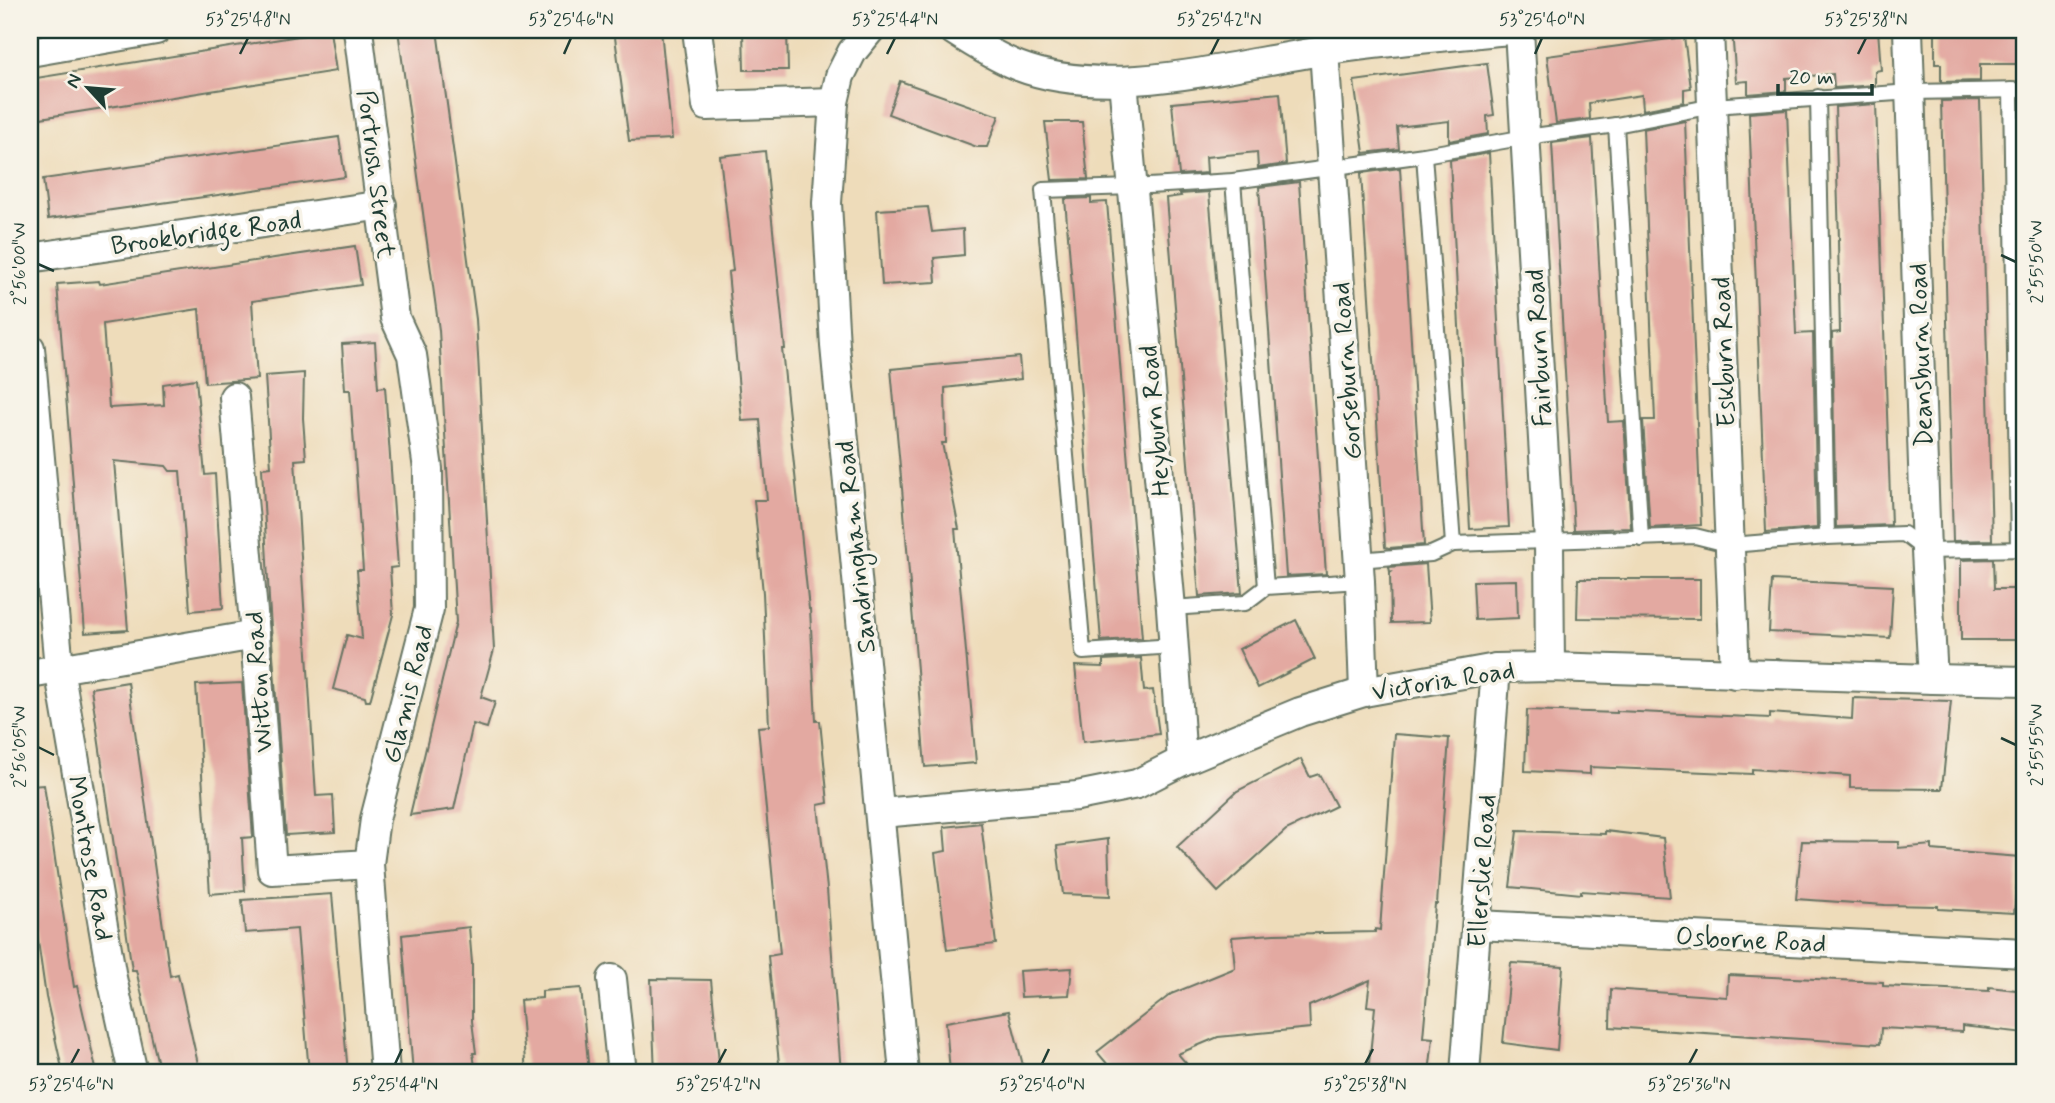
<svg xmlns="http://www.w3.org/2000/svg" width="2055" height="1103" font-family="Mynerve,sans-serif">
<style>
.building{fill:#e3a9a1}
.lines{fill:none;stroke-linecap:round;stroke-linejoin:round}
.service-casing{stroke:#677563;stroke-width:18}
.minor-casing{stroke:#677563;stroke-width:32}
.service{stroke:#fff;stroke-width:14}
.minor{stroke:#fff;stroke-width:28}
.ticks{fill:none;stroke:#1f3d34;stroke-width:2.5}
.labels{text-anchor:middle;stroke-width:7;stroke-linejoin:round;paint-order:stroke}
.street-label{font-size:26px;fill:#1f3d34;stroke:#f7f3e8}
.neatline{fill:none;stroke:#1f3d34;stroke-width:2.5}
.ticks-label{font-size:18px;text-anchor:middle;fill:#1f3d34}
</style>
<rect width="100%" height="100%" fill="#f7f3e8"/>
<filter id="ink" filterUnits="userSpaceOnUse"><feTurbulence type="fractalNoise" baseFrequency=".0143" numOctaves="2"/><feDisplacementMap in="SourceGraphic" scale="14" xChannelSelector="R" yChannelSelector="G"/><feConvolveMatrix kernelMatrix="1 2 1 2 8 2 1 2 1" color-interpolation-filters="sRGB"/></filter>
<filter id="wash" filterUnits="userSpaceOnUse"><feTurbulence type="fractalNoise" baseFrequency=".00686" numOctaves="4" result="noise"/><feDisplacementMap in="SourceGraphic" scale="28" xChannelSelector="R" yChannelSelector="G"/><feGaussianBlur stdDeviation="1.57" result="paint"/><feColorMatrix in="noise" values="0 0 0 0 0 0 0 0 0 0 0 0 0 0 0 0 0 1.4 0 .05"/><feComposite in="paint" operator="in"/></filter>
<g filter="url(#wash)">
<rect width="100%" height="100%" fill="#eedcba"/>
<g id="blocks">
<g class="building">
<path d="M 398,30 L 437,30 L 476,319 L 494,650 L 481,697 L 495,702 L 487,728 L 473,724 L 454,809 L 410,815 L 456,622 L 439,330 Z"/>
<path d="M 614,30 L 661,30 L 672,139 L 629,141 Z"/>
<path d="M 743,30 L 787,30 L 788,70 L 744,70 Z"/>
<path d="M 1732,30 L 1878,30 L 1881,70 L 1875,71 L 1875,85 L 1834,88 L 1833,74 L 1786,78 L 1786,91 L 1748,94 L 1748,81 L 1736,82 Z"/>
<path d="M 1935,30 L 2025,30 L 2025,64 L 1980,64 L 1980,81 L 1941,82 L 1941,64 L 1935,64 Z"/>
<path d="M 330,31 L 336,71 L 34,119 L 30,79 Z"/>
<path d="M 1684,37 L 1691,88 L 1684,89 L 1684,102 L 1643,110 L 1642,95 L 1589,103 L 1590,119 L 1556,123 L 1547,56 Z"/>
<path d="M 1487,63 L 1494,115 L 1487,116 L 1488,134 L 1449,141 L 1449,121 L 1397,127 L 1399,149 L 1364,153 L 1354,81 Z"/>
<path d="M 900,81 L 999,116 L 987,147 L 977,147 L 888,114 Z"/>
<path d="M 1280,93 L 1286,164 L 1258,168 L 1257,152 L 1206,157 L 1207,173 L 1179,175 L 1172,103 Z"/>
<path d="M 1980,100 L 1992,540 L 1953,541 L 1941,101 Z"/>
<path d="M 1876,104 L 1891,525 L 1836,527 L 1832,333 L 1840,332 L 1838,240 L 1839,240 L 1835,107 Z"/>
<path d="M 1787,110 L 1796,334 L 1813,333 L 1817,528 L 1766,532 L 1749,113 Z"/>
<path d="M 1685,121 L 1701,525 L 1650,528 L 1643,420 L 1655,420 L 1643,129 Z"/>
<path d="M 1045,122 L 1082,122 L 1088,179 L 1052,180 Z"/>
<path d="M 339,137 L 345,177 L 48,219 L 43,179 Z"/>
<path d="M 1592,138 L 1608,422 L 1624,421 L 1631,528 L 1574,530 L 1552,143 Z"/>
<path d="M 765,151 L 785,349 L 782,349 L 809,609 L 810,609 L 816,721 L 820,721 L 828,803 L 818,805 L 827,889 L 841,1073 L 780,1073 L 768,956 L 780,954 L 758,727 L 769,726 L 763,593 L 754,500 L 767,500 L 760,420 L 742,421 L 728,272 L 733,271 L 720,156 Z"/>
<path d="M 1489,153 L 1509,527 L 1470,529 L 1450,160 Z"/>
<path d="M 1400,168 L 1424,545 L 1389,548 L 1385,547 L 1361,173 Z"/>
<path d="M 1299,182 L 1326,574 L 1286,576 L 1259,187 Z"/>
<path d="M 1209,192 L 1242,593 L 1199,596 L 1166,198 L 1181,196 L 1180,194 Z"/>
<path d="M 1091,198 L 1091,203 L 1107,202 L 1142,638 L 1101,641 L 1065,199 Z"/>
<path d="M 928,207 L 932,232 L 963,229 L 964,255 L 934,258 L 936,282 L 882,285 L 877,210 Z"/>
<path d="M 355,246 L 361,285 L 252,301 L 257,379 L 205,383 L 199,309 L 103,324 L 109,408 L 164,405 L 163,384 L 196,379 L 205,475 L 215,474 L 223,608 L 190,611 L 180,471 L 170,471 L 166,466 L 114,461 L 128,630 L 85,633 L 57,284 L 99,281 L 100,284 Z"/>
<path d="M 375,342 L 378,388 L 385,387 L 398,567 L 390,568 L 393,615 L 370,701 L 366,701 L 365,697 L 333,689 L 347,635 L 362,639 L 357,570 L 363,570 L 350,390 L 345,390 L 342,344 Z"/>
<path d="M 1019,357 L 1021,379 L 945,388 L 946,443 L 942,443 L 959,529 L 955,529 L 976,763 L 925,767 L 902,488 L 891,369 Z"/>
<path d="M 304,373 L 303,418 L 306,459 L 295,460 L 311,718 L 316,796 L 333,795 L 335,832 L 286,835 L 269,599 L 262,468 L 271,467 L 265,376 Z"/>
<path d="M 1993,559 L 1994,589 L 2025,589 L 2025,640 L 1961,640 L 1961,560 Z"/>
<path d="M 1426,564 L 1430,622 L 1391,623 L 1390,573 L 1393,571 L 1390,572 L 1389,567 Z"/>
<path d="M 1578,579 L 1700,579 L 1700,619 L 1577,618 Z"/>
<path d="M 1517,580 L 1518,618 L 1475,620 L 1473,581 Z"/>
<path d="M 1772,580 L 1893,586 L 1890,638 L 1769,632 Z"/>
<path d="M 1296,620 L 1315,659 L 1258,688 L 1239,649 Z"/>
<path d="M 1141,658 L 1144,691 L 1153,690 L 1159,734 L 1083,742 L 1075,666 L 1103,667 L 1103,660 Z"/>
<path d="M 128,682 L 170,976 L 178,974 L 200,1073 L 160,1073 L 136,970 L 132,970 L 91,688 Z"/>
<path d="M 242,683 L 253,837 L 242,838 L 245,891 L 210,894 L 196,685 Z"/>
<path d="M 1853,698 L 1951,701 L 1942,789 L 1850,788 L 1850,776 L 1752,769 L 1752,774 L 1590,767 L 1590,774 L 1525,771 L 1527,710 L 1617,713 L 1617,711 L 1770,718 L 1770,713 L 1852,719 Z"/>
<path d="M 1394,734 L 1449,738 L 1437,904 L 1435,904 L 1423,1037 L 1433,1038 L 1429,1073 L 1368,1073 L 1375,1007 L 1367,1006 L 1370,980 L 1309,1006 L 1310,1028 L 1218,1037 L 1178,1054 L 1186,1063 L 1172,1073 L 1115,1073 L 1097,1052 L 1171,994 L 1235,968 L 1232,937 L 1274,934 L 1375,932 L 1375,929 L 1380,930 Z"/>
<path d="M 1301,759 L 1310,777 L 1319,774 L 1336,806 L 1286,830 L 1218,892 L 1177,847 L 1237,791 Z"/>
<path d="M 44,785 L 74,987 L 77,986 L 97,1073 L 63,1073 L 46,997 L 30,885 L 30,786 Z"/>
<path d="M 981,823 L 996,944 L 947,950 L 935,853 L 946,851 L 944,827 Z"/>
<path d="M 1517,831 L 1605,834 L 1605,831 L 1663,838 L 1670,897 L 1581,891 L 1581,894 L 1510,887 Z"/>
<path d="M 1108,839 L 1110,896 L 1063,894 L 1057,846 Z"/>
<path d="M 1802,841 L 1899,842 L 1898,848 L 1932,845 L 1932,850 L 2020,857 L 2014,913 L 1938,909 L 1938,906 L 1885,905 L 1796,899 Z"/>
<path d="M 332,894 L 348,1073 L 309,1073 L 297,929 L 245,933 L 242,900 Z"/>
<path d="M 469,927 L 472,963 L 472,1021 L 476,1053 L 473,1053 L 476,1073 L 413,1073 L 402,935 Z"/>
<path d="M 1511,963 L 1563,966 L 1557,1050 L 1503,1043 Z"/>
<path d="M 1072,968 L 1069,995 L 1021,997 L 1019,971 Z"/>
<path d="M 1728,975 L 1883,982 L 1883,986 L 1989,991 L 1989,987 L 2025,991 L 2025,1033 L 1962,1026 L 1962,1032 L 1881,1028 L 1880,1044 L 1610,1027 L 1611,989 L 1727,997 Z"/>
<path d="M 651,979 L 711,980 L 720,1073 L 655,1073 Z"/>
<path d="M 581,988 L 589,1073 L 526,1073 L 520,1000 L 542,998 L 542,991 Z"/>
<path d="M 1009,1011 L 1025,1073 L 950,1073 L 946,1022 Z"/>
</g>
</g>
</g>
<g filter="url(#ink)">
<use href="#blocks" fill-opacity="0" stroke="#677563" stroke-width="2"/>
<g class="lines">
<defs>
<g id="service">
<path d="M 2011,90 L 2018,549"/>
<path d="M 1818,97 L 1827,537"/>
<path d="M 1616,125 L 1641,539"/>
<path d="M 1424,155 L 1453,544"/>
<path d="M 1233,181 L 1266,587"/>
<path d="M 1358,560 L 1431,554 L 1453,544 L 1695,536 L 1731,545 L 1827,537 L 1904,534 L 1926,551 L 2025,549"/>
<path d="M 1171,608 L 1245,603 L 1266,587 L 1360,581"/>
<path d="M 1174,646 L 1083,652 L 1043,190 L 1132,187 L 1233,181 L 1424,155 L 1526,137 L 1616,125 L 1713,106 L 1911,92 L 2025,90"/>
</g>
<g id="minor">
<path d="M 358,30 L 395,318 L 412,355 L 428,469 L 429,609 L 375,819 L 369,864 L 385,1073"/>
<path d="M 697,30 L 707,106 L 834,102"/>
<path d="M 870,30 L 852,52 L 840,76 L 834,102 L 827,203 L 835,346 L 904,1073"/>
<path d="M 953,30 C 973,43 995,57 1018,66 C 1108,101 1230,65 1322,51 C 1383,41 1446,37 1507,30"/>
<path d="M 1519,30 L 1549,541 L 1550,667"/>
<path d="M 1709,30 L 1735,674"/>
<path d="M 1908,30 L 1926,551 L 1933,679"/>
<path d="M 1324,50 L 1360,581 L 1364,692"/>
<path d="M 30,52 L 156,30"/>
<path d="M 1123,81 L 1171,608 L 1182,761"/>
<path d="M 30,258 L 382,205"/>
<path d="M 30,348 L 59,668 L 112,978 L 133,1073"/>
<path d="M 234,397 L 255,635 L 272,870 L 369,864"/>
<path d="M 30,674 L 255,635"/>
<path d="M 881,813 L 1077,796 L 1137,784 L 1182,761 L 1300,712 L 1364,692 L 1496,668 L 1550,667 L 1933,679 L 2025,681"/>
<path d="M 1478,925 L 2025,953"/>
<path d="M 612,979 L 622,1073"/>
<path d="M 1465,1073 L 1496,668"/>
</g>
</defs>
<use href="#service" class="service-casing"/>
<use href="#minor" class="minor-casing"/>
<use href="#service" class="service"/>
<use href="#minor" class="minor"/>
</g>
</g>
<path class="ticks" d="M 240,54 L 248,38M 564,54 L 571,38M 887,54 L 895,38M 1211,54 L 1219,38M 1535,54 L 1542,38M 1858,54 L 1866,38M 2001,255 L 2016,262M 38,264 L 54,271M 2001,738 L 2016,745M 38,747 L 54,755M 71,1064 L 79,1049M 395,1064 L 402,1049M 718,1064 L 726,1049M 1042,1064 L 1049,1049M 1365,1064 L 1373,1049M 1689,1064 L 1697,1049"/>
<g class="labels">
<g class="street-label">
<text transform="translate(377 174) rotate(83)" y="9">Portrush Street</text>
<text transform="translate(206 232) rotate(-8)" y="9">Brookbridge Road</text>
<text transform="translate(1538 348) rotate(-93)" y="9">Fairburn Road</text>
<text transform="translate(1723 352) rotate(-92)" y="9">Eskburn Road</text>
<text transform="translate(1920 355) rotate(-92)" y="9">Deansburn Road</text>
<text transform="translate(1346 371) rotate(-94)" y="9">Gorseburn Road</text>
<text transform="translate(1154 421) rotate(-95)" y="9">Heyburn Road</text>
<text transform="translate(855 547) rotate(-96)" y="9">Sandringham Road</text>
<text transform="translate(1443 680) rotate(-9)" y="9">Victoria Road</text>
<text transform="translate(258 682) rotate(-94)" y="9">Witton Road</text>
<text transform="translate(407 694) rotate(-76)" y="9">Glamis Road</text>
<text transform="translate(91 858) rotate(80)" y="9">Montrose Road</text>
<text transform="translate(1481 871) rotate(-86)" y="9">Ellerslie Road</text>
<text transform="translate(1751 939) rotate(3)" y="9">Osborne Road</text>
</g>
</g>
<rect width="2055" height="1103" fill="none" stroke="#f7f3e8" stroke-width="77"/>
<g transform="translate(88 88) rotate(296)" stroke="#f7f3e8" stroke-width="5" paint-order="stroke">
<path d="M0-5L12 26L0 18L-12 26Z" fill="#1f3d34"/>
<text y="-10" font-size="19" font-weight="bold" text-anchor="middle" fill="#1f3d34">N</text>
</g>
<path d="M1778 84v10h94v-10" fill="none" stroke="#1f3d34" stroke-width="3.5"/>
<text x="1789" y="84" font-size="21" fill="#1f3d34" stroke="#f7f3e8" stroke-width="5" paint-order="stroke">20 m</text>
<rect x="38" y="38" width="1978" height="1026" class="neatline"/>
<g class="ticks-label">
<text x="248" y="25">53°25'48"N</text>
<text x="571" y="25">53°25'46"N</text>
<text x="895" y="25">53°25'44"N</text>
<text x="1219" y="25">53°25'42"N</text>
<text x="1542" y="25">53°25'40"N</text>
<text x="1866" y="25">53°25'38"N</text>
<text transform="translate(2036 262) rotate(-90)" y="6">2°55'50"W</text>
<text transform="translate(19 264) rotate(-90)" y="6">2°56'00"W</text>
<text transform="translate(2036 745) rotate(-90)" y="6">2°55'55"W</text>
<text transform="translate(19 747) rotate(-90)" y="6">2°56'05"W</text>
<text x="71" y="1090">53°25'46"N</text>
<text x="395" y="1090">53°25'44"N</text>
<text x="718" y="1090">53°25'42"N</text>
<text x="1042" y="1090">53°25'40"N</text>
<text x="1365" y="1090">53°25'38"N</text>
<text x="1689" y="1090">53°25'36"N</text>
</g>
</svg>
